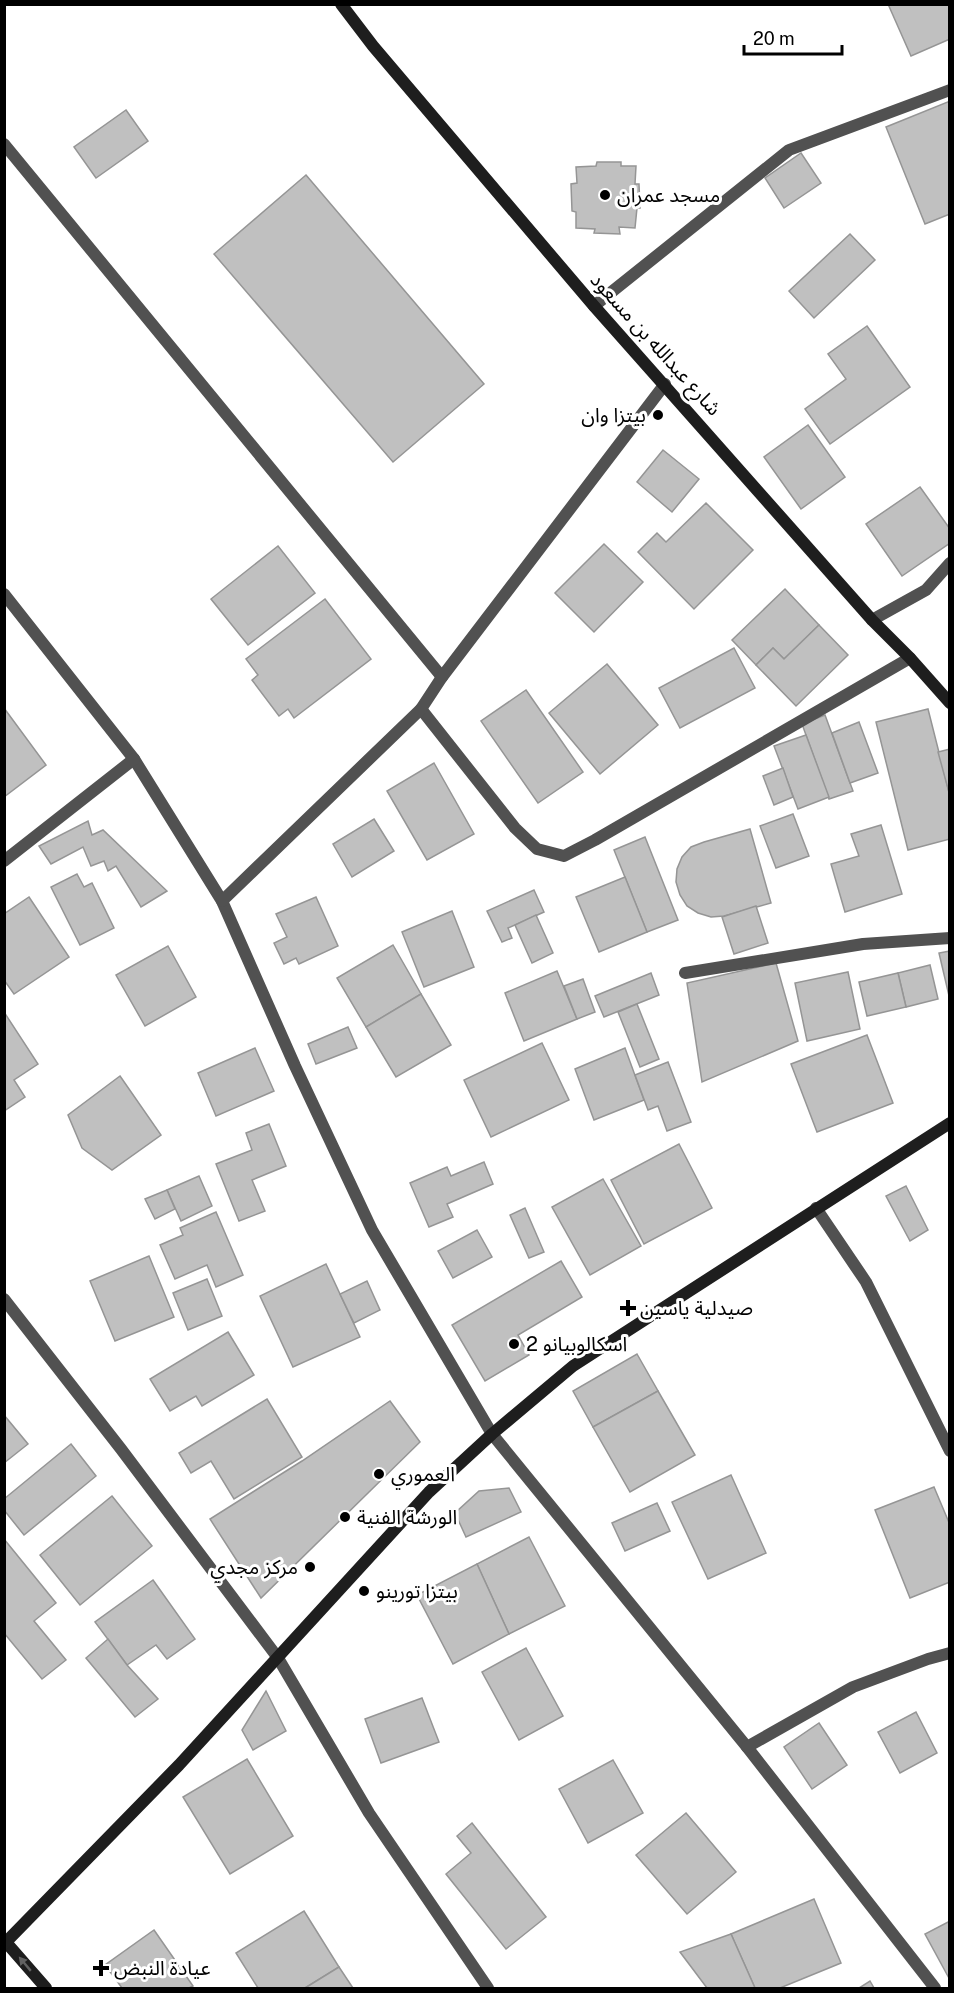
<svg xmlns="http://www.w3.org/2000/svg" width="954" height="1993" font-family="'Public Sans','Noto Sans Arabic',sans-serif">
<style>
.building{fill:#c0c0c0;stroke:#959595;stroke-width:1.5}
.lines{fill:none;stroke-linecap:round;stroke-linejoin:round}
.street{stroke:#515151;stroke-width:12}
.secondary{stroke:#1e1e1e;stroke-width:12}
.oneway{fill:#626262}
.poi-dot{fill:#000;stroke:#fff;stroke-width:2}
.labels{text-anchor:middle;stroke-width:6;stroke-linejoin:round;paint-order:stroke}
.poi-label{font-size:20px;fill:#000;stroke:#fff;text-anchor:start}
.street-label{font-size:20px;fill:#000;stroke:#fff}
</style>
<rect width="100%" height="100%" fill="#fff"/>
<g class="building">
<path d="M 888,4 L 950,4 L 950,39 L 911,56 Z"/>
<path d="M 950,101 L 950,214 L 925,224 L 886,127 Z"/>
<path d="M 126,110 L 148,141 L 96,178 L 74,147 Z"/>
<path d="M 801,153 L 821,183 L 784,208 L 765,178 Z"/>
<path d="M 597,162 L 621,162 L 621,166 L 636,166 L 635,184 L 639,184 L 640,208 L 637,208 L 635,228 L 619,227 L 620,234 L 594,233 L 595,229 L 576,228 L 576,212 L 572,211 L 571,184 L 577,183 L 576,167 L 596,166 Z"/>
<path d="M 306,175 L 484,384 L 393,462 L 214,254 Z"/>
<path d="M 850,234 L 875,260 L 814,318 L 789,291 Z"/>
<path d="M 867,326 L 910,387 L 830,444 L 805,409 L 846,379 L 828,354 Z"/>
<path d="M 808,425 L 845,477 L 801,509 L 764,457 Z"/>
<path d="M 663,450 L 699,479 L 672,512 L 637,482 Z"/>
<path d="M 920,487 L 950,529 L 950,543 L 902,576 L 866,524 Z"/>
<path d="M 706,503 L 753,550 L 694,609 L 638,552 L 657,533 L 666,542 Z"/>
<path d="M 604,544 L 643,582 L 594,632 L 555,593 Z"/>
<path d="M 278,546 L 315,593 L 248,645 L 211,599 Z"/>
<path d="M 785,589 L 819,625 L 784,659 L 773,648 L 756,665 L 732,640 Z"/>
<path d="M 325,599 L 371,659 L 294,718 L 288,709 L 279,716 L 252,680 L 258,675 L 246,659 Z"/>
<path d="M 819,625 L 848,655 L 796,706 L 756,665 L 773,648 L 784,659 Z"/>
<path d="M 734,648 L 755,688 L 680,728 L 659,688 Z"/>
<path d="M 607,664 L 658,725 L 600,774 L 549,713 Z"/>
<path d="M 526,690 L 583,772 L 538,803 L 481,721 Z"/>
<path d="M 4,708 L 46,765 L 4,797 Z"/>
<path d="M 928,709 L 950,796 L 950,839 L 908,850 L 876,722 Z"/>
<path d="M 825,715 L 853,791 L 829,799 L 802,724 Z"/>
<path d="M 859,722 L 878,773 L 850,783 L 832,733 Z"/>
<path d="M 806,735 L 829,797 L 798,809 L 774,746 Z"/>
<path d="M 950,749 L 950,796 L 938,752 Z"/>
<path d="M 434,763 L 474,834 L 427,860 L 387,791 Z"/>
<path d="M 783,768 L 793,797 L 774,805 L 763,776 Z"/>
<path d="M 793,814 L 809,856 L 776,868 L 760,826 Z"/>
<path d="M 374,819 L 394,851 L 352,877 L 333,844 Z"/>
<path d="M 88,821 L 92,835 L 103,830 L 167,891 L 141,907 L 116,866 L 108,871 L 104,861 L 91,866 L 83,847 L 51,864 L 39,846 Z"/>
<path d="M 881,825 L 902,894 L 845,912 L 831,864 L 859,856 L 851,834 Z"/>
<path d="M 750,829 L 771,903 L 724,916 L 711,917 L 698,913 L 687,906 L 680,895 L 676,882 L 677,869 L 682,857 L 691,847 L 704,842 Z"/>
<path d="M 645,837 L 678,920 L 647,932 L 614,850 Z"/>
<path d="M 77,874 L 84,887 L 92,883 L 114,928 L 80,945 L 51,887 Z"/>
<path d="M 625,877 L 647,932 L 599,952 L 576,897 Z"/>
<path d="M 534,890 L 544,912 L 508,928 L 512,938 L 502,942 L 487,911 Z"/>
<path d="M 29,897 L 69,957 L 14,994 L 4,980 L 4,914 Z"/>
<path d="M 316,897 L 338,946 L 299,964 L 296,958 L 284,964 L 274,943 L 287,937 L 276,914 Z"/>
<path d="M 756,906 L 768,943 L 734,954 L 722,917 Z"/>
<path d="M 452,911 L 474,967 L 424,987 L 402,932 Z"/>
<path d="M 536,915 L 553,953 L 532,963 L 515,925 Z"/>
<path d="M 393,945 L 421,994 L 366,1027 L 337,978 Z"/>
<path d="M 168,946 L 196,997 L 145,1026 L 116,975 Z"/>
<path d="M 950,951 L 950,1000 L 939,953 Z"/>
<path d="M 776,963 L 798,1041 L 702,1082 L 687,983 Z"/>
<path d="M 930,965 L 938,999 L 906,1007 L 898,973 Z"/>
<path d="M 557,971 L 577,1019 L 524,1041 L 505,993 Z"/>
<path d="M 848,972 L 860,1029 L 807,1041 L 795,983 Z"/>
<path d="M 651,973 L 659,995 L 604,1017 L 595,996 Z"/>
<path d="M 898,973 L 906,1007 L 867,1016 L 859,982 Z"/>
<path d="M 583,979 L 595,1012 L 577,1019 L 564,986 Z"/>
<path d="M 421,994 L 451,1045 L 396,1077 L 366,1027 Z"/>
<path d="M 637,1004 L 659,1059 L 640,1067 L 618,1012 Z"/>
<path d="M 4,1012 L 38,1064 L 14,1080 L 25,1097 L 4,1111 Z"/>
<path d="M 348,1027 L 357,1048 L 316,1064 L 308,1044 Z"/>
<path d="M 867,1035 L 893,1103 L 817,1132 L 791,1064 Z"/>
<path d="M 542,1043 L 569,1100 L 491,1137 L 464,1080 Z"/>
<path d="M 255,1048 L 274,1091 L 216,1116 L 198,1073 Z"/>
<path d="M 625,1048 L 644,1100 L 594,1120 L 575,1069 Z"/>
<path d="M 668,1062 L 691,1122 L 667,1131 L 658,1106 L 648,1110 L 635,1075 Z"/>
<path d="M 120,1076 L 161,1135 L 112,1170 L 82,1148 L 68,1115 Z"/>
<path d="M 269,1124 L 286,1166 L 252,1180 L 265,1211 L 239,1221 L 216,1164 L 252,1150 L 246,1133 Z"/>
<path d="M 679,1144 L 712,1208 L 644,1244 L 611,1180 Z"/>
<path d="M 484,1162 L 493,1184 L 447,1204 L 453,1217 L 429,1227 L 410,1183 L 447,1167 L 451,1176 Z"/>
<path d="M 199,1176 L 212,1206 L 181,1221 L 167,1190 Z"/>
<path d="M 603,1179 L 641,1246 L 590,1275 L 552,1207 Z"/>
<path d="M 906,1186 L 928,1230 L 910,1241 L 886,1196 Z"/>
<path d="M 167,1190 L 175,1209 L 155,1219 L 145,1199 Z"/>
<path d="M 525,1208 L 544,1252 L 529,1258 L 510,1215 Z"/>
<path d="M 216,1212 L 243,1275 L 216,1287 L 207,1265 L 175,1279 L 160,1245 L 183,1235 L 180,1228 Z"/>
<path d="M 477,1230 L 492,1257 L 453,1278 L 438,1251 Z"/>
<path d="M 149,1256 L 174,1317 L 115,1341 L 90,1281 Z"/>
<path d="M 561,1261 L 582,1297 L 518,1335 L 529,1355 L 485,1381 L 452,1325 Z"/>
<path d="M 326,1264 L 360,1337 L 293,1367 L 260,1296 Z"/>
<path d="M 207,1279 L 222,1316 L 188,1330 L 173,1293 Z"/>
<path d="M 367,1281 L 380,1310 L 354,1323 L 340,1294 Z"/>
<path d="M 228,1332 L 254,1375 L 202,1406 L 196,1396 L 170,1411 L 150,1379 Z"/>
<path d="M 637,1354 L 658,1391 L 593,1427 L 573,1391 Z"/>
<path d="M 658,1391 L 695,1455 L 630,1492 L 593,1427 Z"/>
<path d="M 267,1399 L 302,1457 L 234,1499 L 211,1461 L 191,1473 L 179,1453 Z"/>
<path d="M 390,1401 L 420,1442 L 261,1598 L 210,1519 L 302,1461 Z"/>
<path d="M 4,1415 L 28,1444 L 4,1463 Z"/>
<path d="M 71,1444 L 96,1476 L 24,1535 L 4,1510 L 4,1499 Z"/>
<path d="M 731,1475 L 766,1553 L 708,1579 L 672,1502 Z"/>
<path d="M 934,1487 L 950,1525 L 950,1582 L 910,1598 L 875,1510 Z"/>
<path d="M 509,1488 L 521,1512 L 466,1537 L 455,1513 L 479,1491 Z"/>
<path d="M 112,1496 L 152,1546 L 80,1605 L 40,1555 Z"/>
<path d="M 657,1503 L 670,1531 L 625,1551 L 612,1523 Z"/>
<path d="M 529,1537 L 565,1606 L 509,1634 L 477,1564 Z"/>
<path d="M 4,1539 L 56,1603 L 34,1621 L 66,1660 L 42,1679 L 4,1633 Z"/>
<path d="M 477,1564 L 509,1634 L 453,1664 L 417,1595 Z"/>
<path d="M 153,1580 L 195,1639 L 167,1659 L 156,1645 L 127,1665 L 95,1622 Z"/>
<path d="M 108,1639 L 127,1665 L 158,1699 L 135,1717 L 86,1658 Z"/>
<path d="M 526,1648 L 563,1716 L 519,1740 L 482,1672 Z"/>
<path d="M 266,1691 L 286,1731 L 253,1750 L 242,1730 Z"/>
<path d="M 422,1698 L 439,1742 L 381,1763 L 365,1719 Z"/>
<path d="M 916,1712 L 937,1753 L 900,1773 L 878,1732 Z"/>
<path d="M 819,1723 L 847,1765 L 812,1789 L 784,1747 Z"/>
<path d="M 247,1759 L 293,1836 L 230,1874 L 183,1797 Z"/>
<path d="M 613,1760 L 643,1813 L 588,1843 L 559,1789 Z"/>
<path d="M 686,1813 L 736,1872 L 687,1914 L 636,1855 Z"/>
<path d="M 472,1823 L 546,1917 L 506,1949 L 446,1874 L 471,1853 L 457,1836 Z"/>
<path d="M 814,1899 L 841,1963 L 780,1988 L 755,1988 L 731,1934 Z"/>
<path d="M 304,1911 L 339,1967 L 305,1988 L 258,1988 L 236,1953 Z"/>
<path d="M 950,1921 L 950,1980 L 925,1934 Z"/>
<path d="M 154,1930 L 193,1986 L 189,1988 L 122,1988 L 105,1965 Z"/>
<path d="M 731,1934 L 755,1988 L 707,1988 L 680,1952 Z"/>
<path d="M 339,1967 L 353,1988 L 305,1988 Z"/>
<path d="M 870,1981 L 874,1988 L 859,1988 Z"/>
</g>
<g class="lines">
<g class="street">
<path d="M 4,144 L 442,677"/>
<path d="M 594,306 L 789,150 L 950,90"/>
<path d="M 4,594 L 134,759 L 222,901 L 295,1066 L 372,1230 L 492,1434 L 747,1747 L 935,1988"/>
<path d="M 872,620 L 926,590 L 950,563"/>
<path d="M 421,709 L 515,828 L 537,849 L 564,856 L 595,840 L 910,658"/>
<path d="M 4,861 L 134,759"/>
<path d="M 222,901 L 421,709 L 442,677 L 665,384"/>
<path d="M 685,973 L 863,944 L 950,938"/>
<path d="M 816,1208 L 866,1282 L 950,1451"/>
<path d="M 4,1299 L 121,1449 L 278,1658 L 369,1813 L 488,1988"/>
<path d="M 747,1747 L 853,1687 L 928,1659 L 950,1653"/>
</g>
<g class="secondary">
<path d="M 341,4 L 373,46 L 594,306 L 872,620 L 910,658 L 950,703"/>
<path d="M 4,1940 L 46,1988"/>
<path d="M 4,1944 L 179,1765 L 429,1492 L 492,1434 L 573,1366 L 950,1123"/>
</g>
</g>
<defs><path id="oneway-solid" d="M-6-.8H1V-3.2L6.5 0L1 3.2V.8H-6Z" transform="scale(1.5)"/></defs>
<use class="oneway" href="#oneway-solid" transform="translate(25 1964) rotate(-130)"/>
<g class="poi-dot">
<circle cx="605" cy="195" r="6"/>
<circle cx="658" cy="415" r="6"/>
<path d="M625 1299h6v6h6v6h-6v6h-6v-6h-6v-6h6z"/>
<circle cx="514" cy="1344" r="6"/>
<circle cx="379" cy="1474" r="6"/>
<circle cx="345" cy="1517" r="6"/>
<circle cx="310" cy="1567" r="6"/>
<circle cx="364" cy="1591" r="6"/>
<path d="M98 1959h6v6h6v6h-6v6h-6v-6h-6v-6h6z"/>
</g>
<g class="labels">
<g class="poi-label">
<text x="617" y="202">مسجد عمران</text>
<text x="646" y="422" text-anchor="end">بيتزا وان</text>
<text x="640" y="1315">صيدلية ياسين</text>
<text x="526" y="1351">اسكالوبيانو 2</text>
<text x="391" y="1481">العموري</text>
<text x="357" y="1524">الورشة الفنية</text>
<text x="298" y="1574" text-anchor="end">مركز مجدي</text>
<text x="376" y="1598">بيتزا تورينو</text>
<text x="114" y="1975">عيادة النبض</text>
</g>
<g class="street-label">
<text transform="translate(656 344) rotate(48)" y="7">شارع عبدالله بن مسعود</text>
</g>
</g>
<rect width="954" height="1993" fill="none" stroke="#000000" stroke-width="12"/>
<path d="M744 45v9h98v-9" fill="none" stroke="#000000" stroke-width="3"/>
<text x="753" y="45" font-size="18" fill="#000000" stroke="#ffffff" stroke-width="4.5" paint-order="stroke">20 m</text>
</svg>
